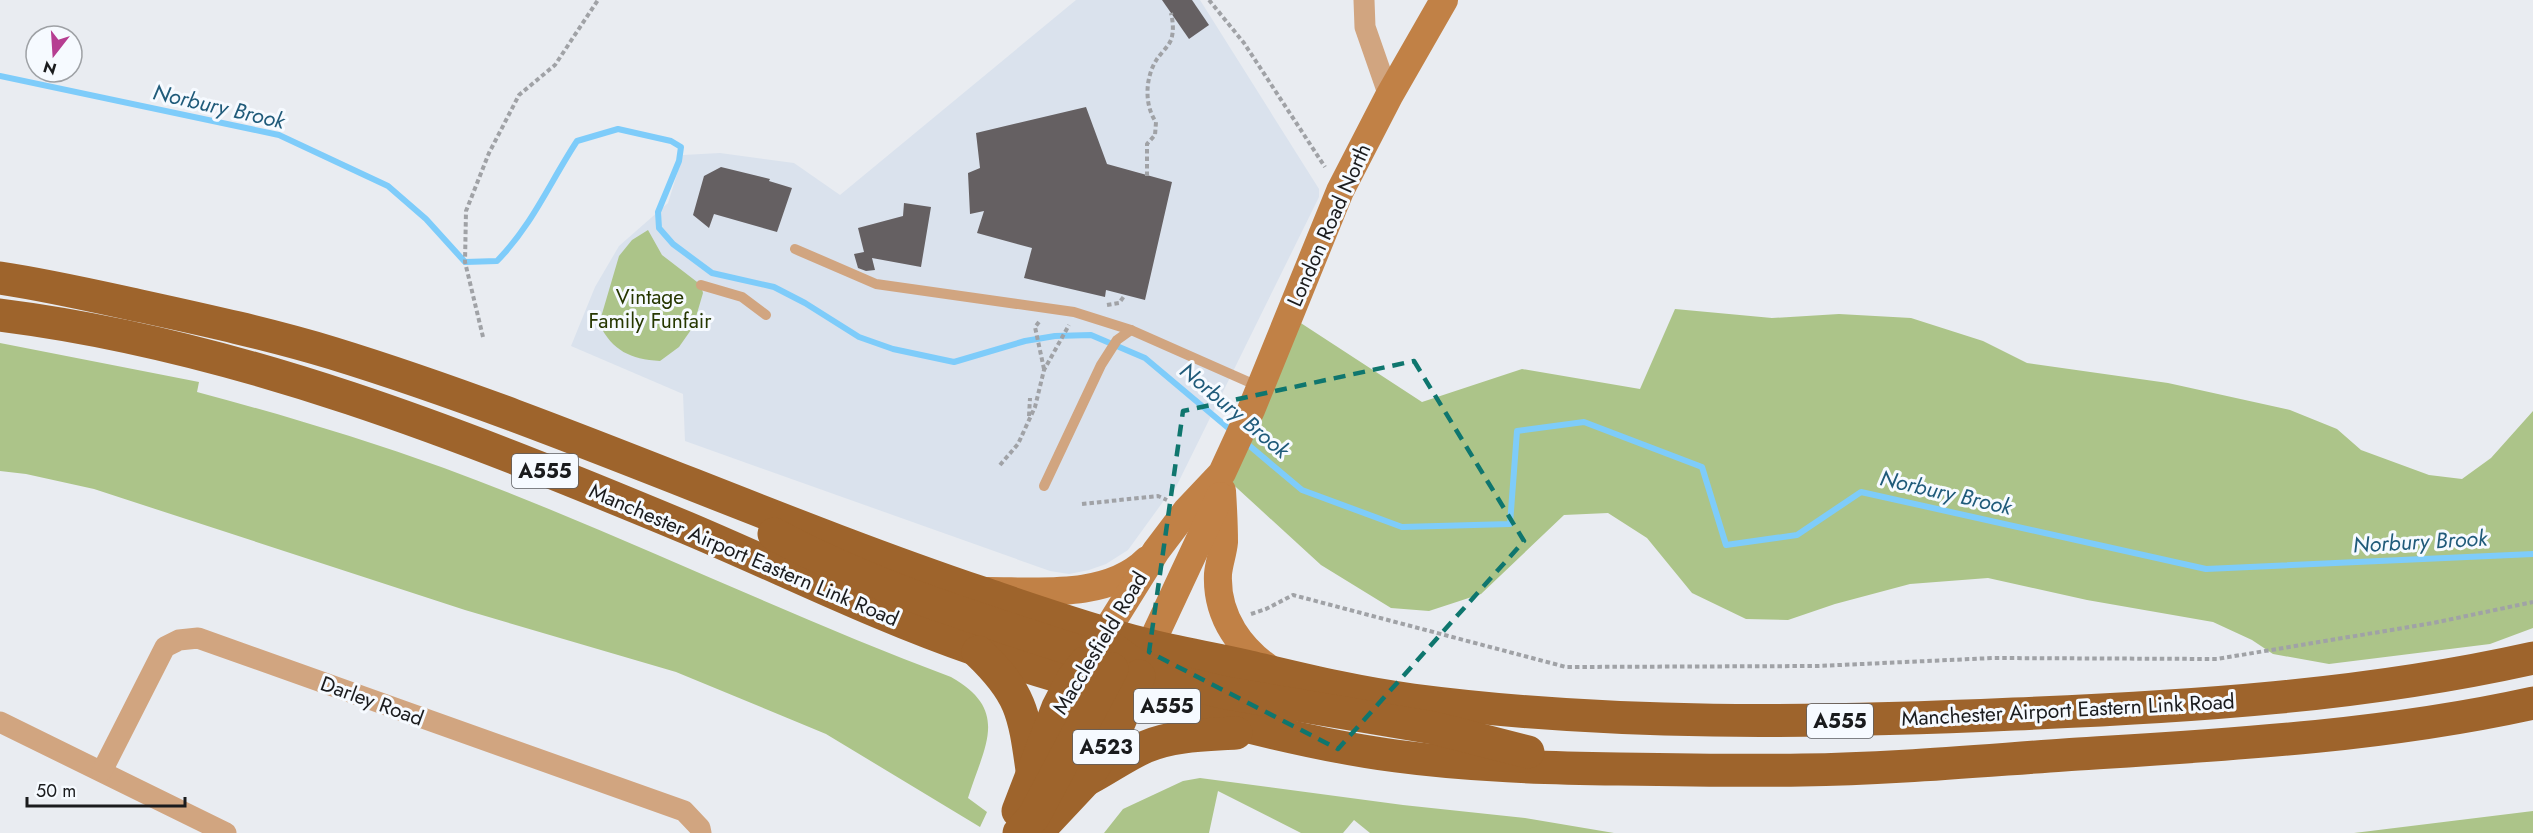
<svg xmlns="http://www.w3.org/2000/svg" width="2533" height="833" font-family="Jost,sans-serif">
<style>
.built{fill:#dae2ed}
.green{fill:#acc489}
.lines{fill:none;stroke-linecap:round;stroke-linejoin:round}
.stream{stroke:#7eccfa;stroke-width:6}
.building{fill:#656062}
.path{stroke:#a0a2a6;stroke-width:4;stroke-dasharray:4.5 3;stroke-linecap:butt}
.service{stroke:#d1a580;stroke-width:10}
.minor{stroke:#d1a580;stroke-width:21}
.secondary{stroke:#c18146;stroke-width:28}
.trunk{stroke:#9e642c;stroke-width:33}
.marked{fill:none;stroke:#0f766e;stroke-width:4.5;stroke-dasharray:12 8;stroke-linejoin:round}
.labels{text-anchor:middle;stroke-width:6;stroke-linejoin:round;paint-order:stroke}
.shield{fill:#f6faff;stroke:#5c5e61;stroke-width:1.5}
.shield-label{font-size:20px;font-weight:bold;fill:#1a1b1d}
.street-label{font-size:21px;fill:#1a1b1d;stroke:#f6faff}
.park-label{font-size:21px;fill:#263700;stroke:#f6faff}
.water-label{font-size:22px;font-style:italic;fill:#205b7a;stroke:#f6faff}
</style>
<rect width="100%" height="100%" fill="#e9ecf1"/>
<path class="built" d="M 1076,0 L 1200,0 L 1319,189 L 1319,197 L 1176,487 L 1165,499 L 1128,550 L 1106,564 L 1089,570 L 1069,574 L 1050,571 L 685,441 L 683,394 L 571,346 L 595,287 L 619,246 L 668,203 L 683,155 L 720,153 L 794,163 L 840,195 Z"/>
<g class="green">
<path d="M 648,230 L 662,255 L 701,285 L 703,293 L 693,327 L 679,347 L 660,361 C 630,359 613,351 599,324 L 619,256 L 632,240 Z"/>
<path d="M 1675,309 L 1772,318 L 1839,314 L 1911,318 L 1983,341 L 2027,363 L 2168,383 L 2290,410 L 2337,429 L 2361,450 L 2429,475 L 2462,479 L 2491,458 L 2533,411 L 2533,628 L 2490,644 L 2329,664 L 2273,654 L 2252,640 L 2213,622 L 2087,600 L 1988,578 L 1910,584 L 1835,604 L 1788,620 L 1746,619 L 1692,593 L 1647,538 L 1608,513 L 1564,515 L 1481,594 L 1429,611 L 1391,608 L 1321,565 L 1226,478 L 1290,316 L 1422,402 L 1522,369 L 1640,389 Z"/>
<path d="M 0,343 L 199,382 L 197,392 C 280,414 363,439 444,468 C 615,531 780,613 951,677 C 1011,711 984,746 968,798 L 987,812 L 980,827 L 826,734 L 676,672 L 465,610 L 94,489 L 26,474 L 0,471 Z"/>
<path d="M 1200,778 L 1403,805 L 1525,818 L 1614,833 L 1370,833 L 1354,820 L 1343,833 L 1301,833 L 1218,791 L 1209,833 L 1104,833 L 1123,809 L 1183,781 Z"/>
<path d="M 2533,811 L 2533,833 L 2354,833 Z"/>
</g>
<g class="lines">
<g class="stream">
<path d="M 0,76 L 279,135 L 388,186 L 426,219 L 465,262 L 497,261 C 533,224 550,182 577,141 L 618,129 L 671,141 L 681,147 L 679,161 L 658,212 L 659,228 L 673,244 L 712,273 L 774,287 L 805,303 L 859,337 L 893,349 L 954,362 L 1025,341 L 1055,336 L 1091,335 L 1145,358 L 1233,432"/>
<path d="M 1245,442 L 1302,490 L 1402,527 L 1510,524 L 1517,431 L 1584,422 L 1702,467 L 1726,545 L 1797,535 L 1861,492 L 2206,569 L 2533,554"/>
</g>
</g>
<g class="building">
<path d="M 1162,0 L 1192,0 L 1209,25 L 1189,39 Z"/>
<path d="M 1086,107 L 1107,164 L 1172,182 L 1145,300 L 1106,290 L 1105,297 L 1024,278 L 1032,248 L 977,233 L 984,211 L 970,214 L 968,173 L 980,168 L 976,133 Z"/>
<path d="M 721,167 L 770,179 L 769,181 L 792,188 L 777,232 L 714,214 L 709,228 L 693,215 L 704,176 Z"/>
<path d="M 904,203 L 931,207 L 921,267 L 872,258 L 875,270 L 866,271 L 858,268 L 854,254 L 864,252 L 858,228 L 903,216 Z"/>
</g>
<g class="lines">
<g class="path">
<path d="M 1209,0 L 1244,43 L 1325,167"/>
<path d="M 1147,176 L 1147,144 L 1155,135 L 1156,122 C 1144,105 1145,77 1157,59 C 1161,53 1168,47 1171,40 C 1174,31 1173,22 1171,13"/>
<path d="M 1107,305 L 1119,303 L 1125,295"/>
<path d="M 1039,322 L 1035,327 L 1044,369"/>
<path d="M 483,337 L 465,262 L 466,211 L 489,153 L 519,95 L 555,65 L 598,0"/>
<path d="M 1029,416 L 1030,398"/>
<path d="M 1000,465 L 1018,444 L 1035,407 L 1044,370 L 1069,325"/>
<path d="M 1082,504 L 1158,496 L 1167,500"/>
<path d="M 1251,614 L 1266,609 L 1293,595 L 1566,667 L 1818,666 L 1993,658 L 2217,659 L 2433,623 L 2533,602"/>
</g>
<g class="service">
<path d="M 795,249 L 876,284 L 1074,312 L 1131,330 L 1260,387"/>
<path d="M 701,285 L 742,297 L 766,315"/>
<path d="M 1044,486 L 1101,365 L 1117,340 L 1131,330"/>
</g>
<g class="minor">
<path d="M 1364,0 L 1365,27 L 1389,96"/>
<path d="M 0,722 L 226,833"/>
<path d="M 102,771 L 165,647 L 179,640 L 198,638 L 684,811 L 700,828 L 701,833"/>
</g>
<g class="secondary">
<path d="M 1222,491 C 1223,507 1224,525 1224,542 C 1223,553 1219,563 1218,574 C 1216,617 1241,651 1276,673"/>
<path d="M 988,591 C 1039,591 1108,599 1147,560"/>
<path d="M 1105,633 L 1156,551 L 1187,510 L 1222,473 L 1251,410 L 1340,191 L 1389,96 L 1444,0"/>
<path d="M 1150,646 L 1220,496"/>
</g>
<g class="trunk">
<path d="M 0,278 C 47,285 95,296 141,306 C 205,320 269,334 332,353 C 553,421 763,519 982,593 C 1035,611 1089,630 1144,644 C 1178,653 1212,658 1246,666 C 1301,679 1357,693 1413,700 C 1613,726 1813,723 2014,714 C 2187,707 2363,696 2533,658"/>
<path d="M 0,315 C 239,345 466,436 687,528 C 784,569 878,616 977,650 C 1047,675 1119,694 1191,712 C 1258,730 1327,747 1396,756 C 1470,766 1545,768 1619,769 C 1680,770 1741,771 1802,770 C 1889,769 1977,761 2064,755 C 2221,745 2379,737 2533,703"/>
<path d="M 774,534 C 878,591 992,622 1104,660 C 1121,668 1130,677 1131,696"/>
<path d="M 1113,649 L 1133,664 L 1175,681 L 1226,693 L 1434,728 L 1528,752"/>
<path d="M 978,652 C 1021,693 1024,712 1032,770"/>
<path d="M 1088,779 C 1107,769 1125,756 1145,747 C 1173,735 1206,735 1236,733"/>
<path d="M 1018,811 L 1058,707 L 1072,680 L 1086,662"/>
<path d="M 1039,830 L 1086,780 L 1115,732 L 1139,676"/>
<path d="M 1019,833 L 1034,816 L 1112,669"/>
</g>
</g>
<path class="marked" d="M 1414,361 L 1524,541 L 1338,749 L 1149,652 L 1183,411 Z"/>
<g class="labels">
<g class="shield">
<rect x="512" y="454" width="66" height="34" rx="4.5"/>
<rect x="1134" y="689" width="66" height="34" rx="4.5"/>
<rect x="1807" y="704" width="66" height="34" rx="4.5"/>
<rect x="1073" y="730" width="66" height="34" rx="4.5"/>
</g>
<g class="shield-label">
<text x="545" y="478">A555</text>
<text x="1167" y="713">A555</text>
<text x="1840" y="728">A555</text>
<text x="1106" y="754">A523</text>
</g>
<g class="street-label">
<text transform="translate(1329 225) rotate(-66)" y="7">London Road North</text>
<text transform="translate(744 555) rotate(23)" y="7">Manchester Airport Eastern Link Road</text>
<text transform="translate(1100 643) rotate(-59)" y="7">Macclesfield Road</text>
<text transform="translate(372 701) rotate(20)" y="7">Darley Road</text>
<text transform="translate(2068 710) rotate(-3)" y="7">Manchester Airport Eastern Link Road</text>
</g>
<g class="park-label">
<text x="650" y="304">Vintage<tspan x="650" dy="24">Family Funfair</tspan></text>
</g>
<g class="water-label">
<text transform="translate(219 106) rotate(13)" y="8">Norbury Brook</text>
<text transform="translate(1235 410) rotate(40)" y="8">Norbury Brook</text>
<text transform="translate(1946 492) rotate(13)" y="8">Norbury Brook</text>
<text transform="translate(2420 541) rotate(-3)" y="8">Norbury Brook</text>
</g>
</g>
<g transform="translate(54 54) rotate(197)"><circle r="28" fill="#f6faff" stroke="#9ea1a5" stroke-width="1.5"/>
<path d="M0-4.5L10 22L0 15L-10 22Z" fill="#b63d91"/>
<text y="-9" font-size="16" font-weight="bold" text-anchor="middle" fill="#1a1b1d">N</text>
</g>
<path d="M27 797v9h158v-9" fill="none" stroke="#1a1b1d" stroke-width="3"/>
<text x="36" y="797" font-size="18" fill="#1a1b1d" stroke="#f6faff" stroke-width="4.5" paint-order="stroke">50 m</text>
</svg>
